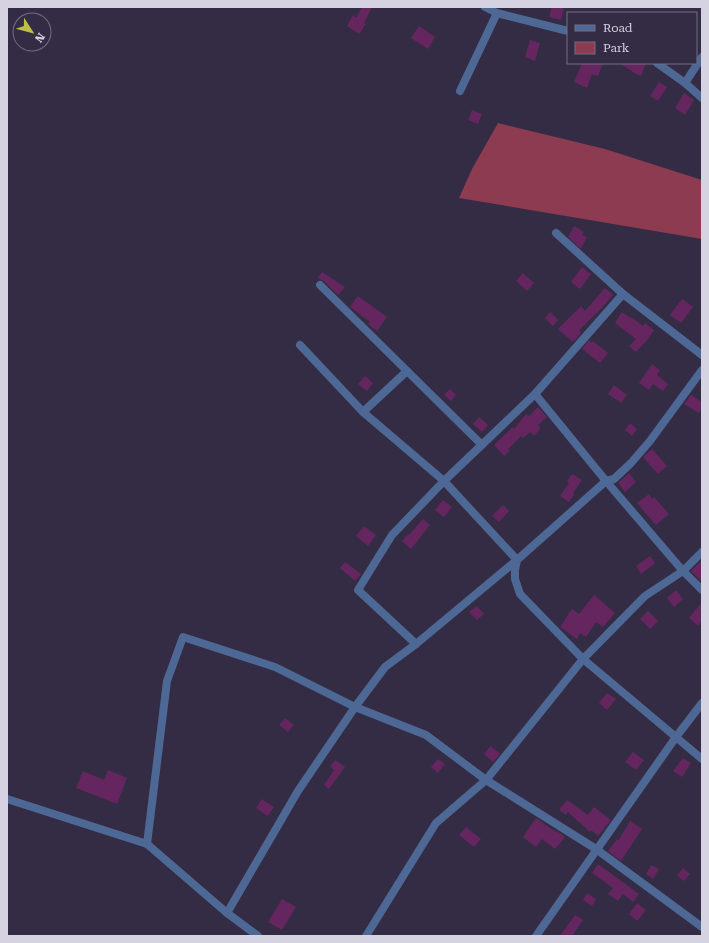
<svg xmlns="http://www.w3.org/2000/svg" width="709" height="943" font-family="'Roboto Serif',serif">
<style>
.green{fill:#8c3b50}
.building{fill:#65265f}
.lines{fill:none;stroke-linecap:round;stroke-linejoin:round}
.street{stroke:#4e6896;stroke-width:8}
</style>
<rect width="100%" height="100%" fill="#332c44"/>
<path class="green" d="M 498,123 L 605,149 L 702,180 L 702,239 L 459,198 L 472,169 Z"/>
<g class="building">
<path d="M 362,7 L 372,7 L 364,23 L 366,24 L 359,34 L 347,26 L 353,15 L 356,18 Z"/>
<path d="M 552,7 L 564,7 L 561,20 L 549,17 Z"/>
<path d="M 419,26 L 435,37 L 428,49 L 411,38 Z"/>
<path d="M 530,40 L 540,43 L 535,61 L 525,57 Z"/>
<path d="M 582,63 L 603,63 L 598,76 L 592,74 L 587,88 L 574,82 Z"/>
<path d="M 619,63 L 646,63 L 641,76 L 634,73 Z"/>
<path d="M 659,82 L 667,87 L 658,101 L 650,96 Z"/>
<path d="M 684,93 L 694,100 L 685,115 L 675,108 Z"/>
<path d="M 472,110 L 482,114 L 478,124 L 468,120 Z"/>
<path d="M 574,226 L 584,232 L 582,235 L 587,237 L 581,249 L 568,237 Z"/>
<path d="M 582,267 L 591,274 L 580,289 L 571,282 Z"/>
<path d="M 322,272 L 345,287 L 338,295 L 324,281 L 318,278 Z"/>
<path d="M 523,273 L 534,283 L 527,291 L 516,281 Z"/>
<path d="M 605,288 L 613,295 L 600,310 L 579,330 L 581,333 L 573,342 L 558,329 L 581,306 L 585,311 Z"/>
<path d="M 358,296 L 387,317 L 377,331 L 368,324 L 370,322 L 350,307 Z"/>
<path d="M 682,299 L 693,307 L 681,323 L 670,315 Z"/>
<path d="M 550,312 L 558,320 L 553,326 L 545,318 Z"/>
<path d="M 622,312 L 631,318 L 631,317 L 643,326 L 645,323 L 654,330 L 648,339 L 636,352 L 629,346 L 636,339 L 615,323 Z"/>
<path d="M 589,340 L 592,343 L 593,341 L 608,353 L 600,363 L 582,349 Z"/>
<path d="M 652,364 L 660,370 L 657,375 L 668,384 L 663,391 L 653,384 L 649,390 L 639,383 Z"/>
<path d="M 365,376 L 373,383 L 367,391 L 358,384 Z"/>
<path d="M 614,385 L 627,395 L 621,403 L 608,394 Z"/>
<path d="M 450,389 L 456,395 L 451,401 L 444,395 Z"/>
<path d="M 691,395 L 702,402 L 702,408 L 699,413 L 684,404 Z"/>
<path d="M 538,407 L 547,417 L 538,425 L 541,428 L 534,436 L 530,432 L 523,438 L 521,436 L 508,449 L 510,451 L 504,456 L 494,445 L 513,427 L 514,429 L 526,414 L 529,416 Z"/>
<path d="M 479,417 L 488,425 L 482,432 L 473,424 Z"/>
<path d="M 630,423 L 637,429 L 632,436 L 625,430 Z"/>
<path d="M 652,449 L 667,466 L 658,474 L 643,457 Z"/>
<path d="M 629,473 L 636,482 L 625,492 L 618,483 Z"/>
<path d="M 572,474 L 582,480 L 573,493 L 574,495 L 569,502 L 560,496 L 569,483 L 567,481 Z"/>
<path d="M 649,494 L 652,499 L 654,497 L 669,514 L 656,525 L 637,503 Z"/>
<path d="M 443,500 L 452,507 L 444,517 L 435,510 Z"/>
<path d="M 503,505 L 509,511 L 499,522 L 492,516 Z"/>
<path d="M 423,519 L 430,525 L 411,549 L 402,541 L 408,534 L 409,535 Z"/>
<path d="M 364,526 L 376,535 L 368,546 L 356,536 Z"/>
<path d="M 650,556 L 655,563 L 641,574 L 636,566 Z"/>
<path d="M 702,560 L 702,582 L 691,571 Z"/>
<path d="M 345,562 L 361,574 L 355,581 L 340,568 Z"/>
<path d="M 676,590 L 683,599 L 674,607 L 667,598 Z"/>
<path d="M 594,595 L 615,613 L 603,627 L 596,622 L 586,637 L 580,633 L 577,639 L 560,627 L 572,609 L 579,614 Z"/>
<path d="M 702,602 L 702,621 L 698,626 L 689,618 Z"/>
<path d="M 477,606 L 484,614 L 477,620 L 469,612 Z"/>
<path d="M 648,611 L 658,621 L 650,629 L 640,619 Z"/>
<path d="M 607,693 L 616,699 L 607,710 L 599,703 Z"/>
<path d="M 285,718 L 294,725 L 288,732 L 279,725 Z"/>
<path d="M 491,746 L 500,754 L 493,762 L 484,754 Z"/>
<path d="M 633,752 L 644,760 L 636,770 L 625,762 Z"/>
<path d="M 683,758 L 691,763 L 682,777 L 673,771 Z"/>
<path d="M 438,759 L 445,764 L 438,773 L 431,767 Z"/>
<path d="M 335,760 L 345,767 L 329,789 L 324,785 L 334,770 L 330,767 Z"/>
<path d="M 108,770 L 127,778 L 117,804 L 76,788 L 83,771 L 104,780 Z"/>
<path d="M 262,799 L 274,807 L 268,816 L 256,808 Z"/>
<path d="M 567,800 L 588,815 L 594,807 L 611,820 L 598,836 L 591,830 L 590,832 L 568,812 L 566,815 L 559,810 Z"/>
<path d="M 536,818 L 556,832 L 557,831 L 565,837 L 555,849 L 542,839 L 536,847 L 523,837 Z"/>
<path d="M 630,821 L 642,829 L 621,861 L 608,851 L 617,839 L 618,841 Z"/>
<path d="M 466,827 L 481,839 L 474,847 L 459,835 Z"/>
<path d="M 598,864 L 639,894 L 633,902 L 623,894 L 618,901 L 608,894 L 613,888 L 592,873 Z"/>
<path d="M 651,865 L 659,869 L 653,879 L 646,874 Z"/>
<path d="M 683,868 L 690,874 L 684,881 L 677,876 Z"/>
<path d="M 587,893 L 596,899 L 592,906 L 583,900 Z"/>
<path d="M 282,899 L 296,907 L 282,930 L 268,922 Z"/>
<path d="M 637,903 L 646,910 L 637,921 L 629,914 Z"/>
<path d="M 575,915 L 583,920 L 572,936 L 560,936 Z"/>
</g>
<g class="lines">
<g class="street">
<path d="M 485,7 L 497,13 L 568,31"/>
<path d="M 657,63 L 685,83 L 702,98"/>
<path d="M 685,83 L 702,57"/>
<path d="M 460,91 L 497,13"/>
<path d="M 556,233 L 623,294 L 702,355"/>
<path d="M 320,285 L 482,445"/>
<path d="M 300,345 L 363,412 L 444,481 L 517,560 L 515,570 L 515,579 L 520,594 L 583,659 L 702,759"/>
<path d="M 535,394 L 606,481 L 683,571 L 702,590"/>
<path d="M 363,412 L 407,371"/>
<path d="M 416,644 L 358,590 L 392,535 L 444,481 L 535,394 L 623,294"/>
<path d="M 7,799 L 147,844 L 227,913 L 258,936"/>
<path d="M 147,844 L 167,681 L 183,637 L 275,667 L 355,707 L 426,735 L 486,780 L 596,849 L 702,927"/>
<path d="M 227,913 L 298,791 L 355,707 L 385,667 L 416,644 L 517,560 L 606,481 L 614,479 L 631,463 L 650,441 L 702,370"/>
<path d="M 366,936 L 436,823 L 486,780 L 583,659 L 645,596 L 683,571 L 702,552"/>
<path d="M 536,936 L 676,737 L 702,703"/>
</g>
</g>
<rect width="709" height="943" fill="none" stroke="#d5d2e1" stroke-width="16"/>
<rect x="567" y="12" width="130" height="52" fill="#332c44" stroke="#746e83"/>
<rect x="575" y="25" width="20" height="6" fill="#4e6896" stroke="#746e83"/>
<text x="603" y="32" font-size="12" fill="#d5d2e1">Road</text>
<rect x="575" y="42" width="20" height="12" fill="#8c3b50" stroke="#746e83"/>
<text x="603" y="52" font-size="12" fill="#d5d2e1">Park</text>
<g transform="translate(32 32) rotate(126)"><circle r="19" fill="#332c44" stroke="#746e83"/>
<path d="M0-3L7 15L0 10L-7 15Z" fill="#bdbf43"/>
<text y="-6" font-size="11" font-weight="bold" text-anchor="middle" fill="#d5d2e1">N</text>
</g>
</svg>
